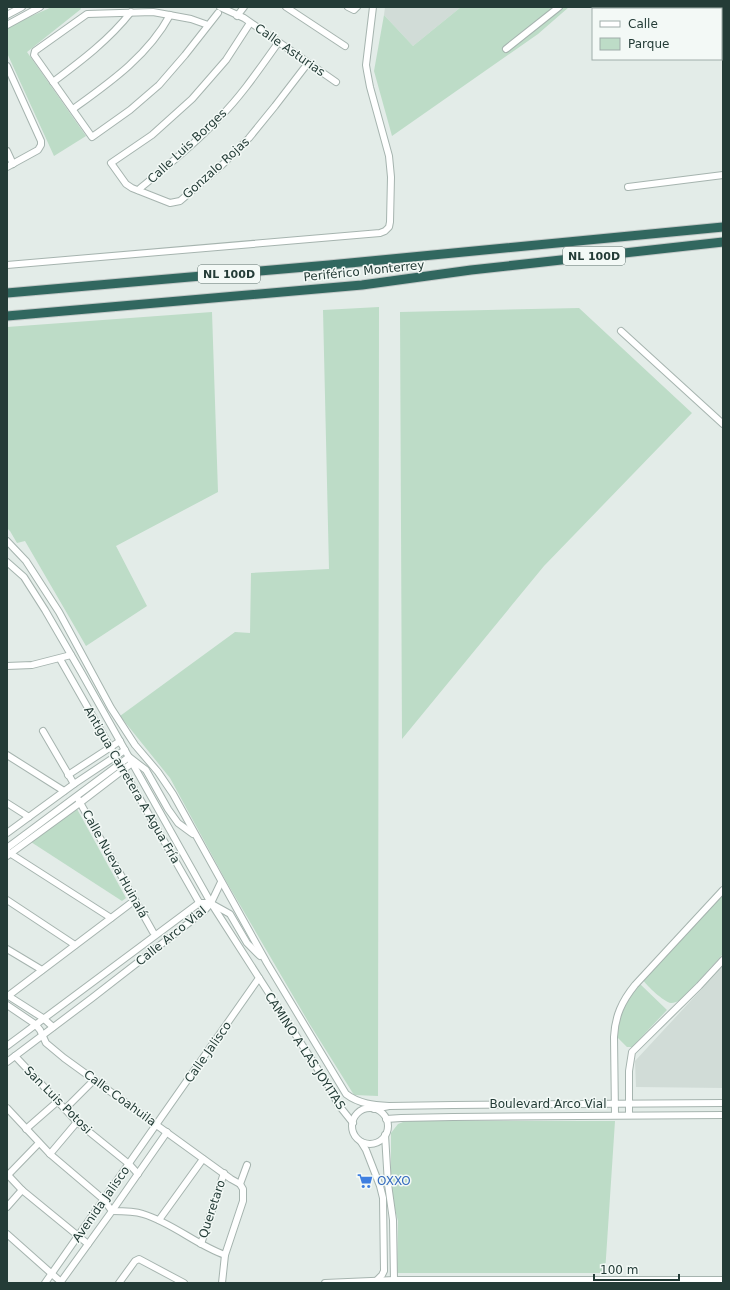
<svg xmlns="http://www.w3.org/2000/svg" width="730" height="1290" font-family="'DejaVu Sans',sans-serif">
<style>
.built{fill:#d1dcd7}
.green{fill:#bddcc7}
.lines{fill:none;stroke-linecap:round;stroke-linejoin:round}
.minor-casing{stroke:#a6b4af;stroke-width:8}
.highway-casing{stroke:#c2c8c7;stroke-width:11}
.minor{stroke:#fff;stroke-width:6}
.highway{stroke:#31675f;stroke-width:9}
.labels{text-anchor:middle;stroke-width:3;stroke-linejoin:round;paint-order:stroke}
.shield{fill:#f3f9f6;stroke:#627570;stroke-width:1}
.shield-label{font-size:11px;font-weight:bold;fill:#243c37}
.street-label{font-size:12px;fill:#243c37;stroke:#f3f9f6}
.shop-label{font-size:12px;fill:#366cbe;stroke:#f3f9f6;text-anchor:start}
</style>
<rect width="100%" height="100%" fill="#e3ece8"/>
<g class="built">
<path d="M 385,7 L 461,7 L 413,46 L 384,15 Z"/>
<path d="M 723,966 L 723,1088 L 636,1087 L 635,1061 Z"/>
</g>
<g class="green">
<path d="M 52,7 L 80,7 L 81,9 L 27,52 L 86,136 L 54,156 L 7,53 L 7,28 L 18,22 Z"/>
<path d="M 461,7 L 569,7 L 538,34 L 392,136 L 374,71 L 384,15 L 413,46 Z"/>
<path d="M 379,307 L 378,1096 L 354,1095 L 309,1023 L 226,881 L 170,778 L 120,716 L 235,632 L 250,633 L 251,573 L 329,569 L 323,310 Z"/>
<path d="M 579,308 L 692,413 L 544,566 L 402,739 L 400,312 Z"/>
<path d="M 212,312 L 218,492 L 116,546 L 147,606 L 86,646 L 25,541 L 17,543 L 10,531 L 7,528 L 7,327 Z"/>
<path d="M 77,809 L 126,898 L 122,901 L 31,842 Z"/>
<path d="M 723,893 L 723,954 L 681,1000 C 678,1001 674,1003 671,1003 C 664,1002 647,986 643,980 Z"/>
<path d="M 640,984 L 667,1010 L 632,1047 L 627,1047 L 618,1038 C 616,1025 620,1009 627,998 C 630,993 635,988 640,984 Z"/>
<path d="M 410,1121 L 615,1121 L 605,1273 L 397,1273 L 398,1221 L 391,1195 L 391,1133 L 398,1124 L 403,1122 Z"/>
</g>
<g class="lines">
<defs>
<g id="minor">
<path d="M 220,7 L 244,18 L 336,82"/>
<path d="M 286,7 L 345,46"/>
<path d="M 348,7 L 354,10 L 357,7"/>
<path d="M 7,15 L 22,7"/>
<path d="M 237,16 L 244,7"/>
<path d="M 250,23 L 226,60 L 192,99 L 152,135 L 111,163 L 126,184 L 132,188 L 170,203 L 180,201 L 222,165 L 249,138 L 275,106 L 308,63"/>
<path d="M 7,25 L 40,7"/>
<path d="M 208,25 L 191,19 L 153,12 L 87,14 L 35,51 L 34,55 L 92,137 L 130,110 L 159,85 L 185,55 L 218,13"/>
<path d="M 506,49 L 559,7"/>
<path d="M 7,66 L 41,141 L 41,145 L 38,150 L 7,167"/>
<path d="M 53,82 C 81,61 109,40 131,12"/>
<path d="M 73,109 C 109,83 148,56 170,15"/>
<path d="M 7,151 L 13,164"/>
<path d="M 628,187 L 723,175"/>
<path d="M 138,190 C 166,167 195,144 220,117 C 242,95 260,68 278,43"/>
<path d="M 7,265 L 380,233 L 385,231 L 389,227 L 390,222 L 391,177 L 389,156 L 370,87 L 367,71 L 366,65 L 373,7"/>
<path d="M 621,331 L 723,424"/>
<path d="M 7,541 L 26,561 L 59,612 L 111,708 L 135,745 L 158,772 L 173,794 L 267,963 L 346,1094 C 359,1104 374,1105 389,1106"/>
<path d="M 7,562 L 24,577 L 45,610 L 81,672 L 211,903 L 333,1093 L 337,1103 L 353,1123"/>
<path d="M 60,659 L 204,911"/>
<path d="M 7,666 L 32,665 L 71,655"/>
<path d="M 43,731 L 74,784"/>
<path d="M 7,755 L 64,791"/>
<path d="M 68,775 L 120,741"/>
<path d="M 78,799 L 153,932"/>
<path d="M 7,803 L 29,817"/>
<path d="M 7,833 L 74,784 L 125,750"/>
<path d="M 7,848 L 129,757 L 146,770 L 168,809 L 178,823 L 193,834"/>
<path d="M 8,852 L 111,918"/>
<path d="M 7,856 L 81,802 L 132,763"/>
<path d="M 7,900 L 75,945"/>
<path d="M 212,904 L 230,914 L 247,943 L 260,956"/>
<path d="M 7,949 L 42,970"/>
<path d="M 7,995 L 43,1018 L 53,1027"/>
<path d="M 8,996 L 135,900"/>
<path d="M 7,1005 L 35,1024 L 40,1030 L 46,1043 L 64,1058 L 231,1179 L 240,1184"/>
<path d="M 7,1046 L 199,903 L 211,903"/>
<path d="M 15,1056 L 77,1122 L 129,1164 L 138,1174"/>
<path d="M 7,1062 L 92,998 L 204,911 L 211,903 L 221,882"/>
<path d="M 7,1108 L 50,1154 L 103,1199 L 112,1211 C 122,1211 134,1211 143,1214 C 173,1223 196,1245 225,1255"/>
<circle cx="370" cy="1126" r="18"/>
<path d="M 65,1109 L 94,1080"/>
<path d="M 374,1109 L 389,1106 L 453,1105 L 723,1103"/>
<path d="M 615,1115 L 614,1037 C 615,1016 622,1001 635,985 L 723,890"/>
<path d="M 629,1115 L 629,1071 L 632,1052 L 699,986 L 723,960"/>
<path d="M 386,1119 L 401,1118 L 453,1117 L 723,1115"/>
<path d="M 26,1129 L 58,1101"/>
<path d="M 385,1135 L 388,1184 L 393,1220 L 394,1280"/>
<path d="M 361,1142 L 366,1150 L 380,1186 L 383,1198 L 384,1271 L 382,1275 L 376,1281"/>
<path d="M 50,1154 L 77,1122"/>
<path d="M 7,1174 L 22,1190 L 88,1244"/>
<path d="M 8,1175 L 39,1143"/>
<path d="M 7,1207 L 22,1190"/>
<path d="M 159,1220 L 203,1159"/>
<path d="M 7,1234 L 61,1282"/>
<path d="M 201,1244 L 224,1173"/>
<path d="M 45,1283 L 259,978"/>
<path d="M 60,1283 L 112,1211 L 167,1132"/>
<path d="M 119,1283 L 135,1261 L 139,1259 L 184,1283"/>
<path d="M 222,1283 L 225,1255 L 243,1201 L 243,1189 L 240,1184 L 247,1165"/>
<path d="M 325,1283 L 394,1280 L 723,1280"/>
</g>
<g id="highway">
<path d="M 7,293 L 329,265 L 723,227"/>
<path d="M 7,316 L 362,285 L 471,270 L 723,242"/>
</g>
</defs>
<use href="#minor" class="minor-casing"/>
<use href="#highway" class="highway-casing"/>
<use href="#minor" class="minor"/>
<use href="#highway" class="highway"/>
</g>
<defs>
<symbol id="supermarket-bare" viewBox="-9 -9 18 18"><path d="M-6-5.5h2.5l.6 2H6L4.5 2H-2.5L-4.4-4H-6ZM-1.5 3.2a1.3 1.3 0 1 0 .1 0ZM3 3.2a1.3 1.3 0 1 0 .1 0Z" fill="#3f7fe0" stroke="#f3f9f6" stroke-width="2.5" paint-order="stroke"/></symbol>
</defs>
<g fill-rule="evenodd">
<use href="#supermarket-bare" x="354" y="1170" width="22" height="22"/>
</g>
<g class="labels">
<g class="shield">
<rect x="563" y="247" width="62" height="18" rx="3"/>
<rect x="198" y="265" width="62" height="18" rx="3"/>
</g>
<g class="shield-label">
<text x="594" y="260">NL 100D</text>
<text x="229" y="278">NL 100D</text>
</g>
<g class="street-label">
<text transform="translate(290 50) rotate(35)" y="4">Calle Asturias</text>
<text transform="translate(187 146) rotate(-43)" y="4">Calle Luis Borges</text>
<text transform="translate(216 168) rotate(-42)" y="4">Gonzalo Rojas</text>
<text transform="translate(364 271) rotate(-6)" y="4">Periférico Monterrey</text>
<text transform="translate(132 785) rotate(60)" y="4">Antigua Carretera A Agua Fría</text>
<text transform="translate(115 864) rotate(61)" y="4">Calle Nueva Huinalá</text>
<text transform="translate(171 936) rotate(-39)" y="4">Calle Arco Vial</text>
<text transform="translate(305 1051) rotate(57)" y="4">CAMINO A LAS JOYITAS</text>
<text transform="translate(208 1052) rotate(-55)" y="4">Calle Jalisco</text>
<text transform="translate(120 1098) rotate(36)" y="4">Calle Coahuila</text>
<text transform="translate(58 1100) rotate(45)" y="4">San Luis Potosi</text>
<text x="548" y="1108">Boulevard Arco Vial</text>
<text transform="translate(101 1204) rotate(-55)" y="4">Avenida Jalisco</text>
<text transform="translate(212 1209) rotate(-72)" y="4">Queretaro</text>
</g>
<g class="shop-label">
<text x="377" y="1185">OXXO</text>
</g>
</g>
<rect width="730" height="1290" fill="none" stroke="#243c37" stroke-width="16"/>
<rect x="592" y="8" width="130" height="52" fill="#f3f9f6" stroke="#a0adaa"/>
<rect x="600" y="21" width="20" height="6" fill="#ffffff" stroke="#a0adaa"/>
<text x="628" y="28" font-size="12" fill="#243c37">Calle</text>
<rect x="600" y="38" width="20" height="12" fill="#bddcc7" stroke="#a0adaa"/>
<text x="628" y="48" font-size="12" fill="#243c37">Parque</text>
<path d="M594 1274v6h85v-6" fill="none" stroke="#243c37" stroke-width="2"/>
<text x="600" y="1274" font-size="12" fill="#243c37" stroke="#f3f9f6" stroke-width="3" paint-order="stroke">100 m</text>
</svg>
